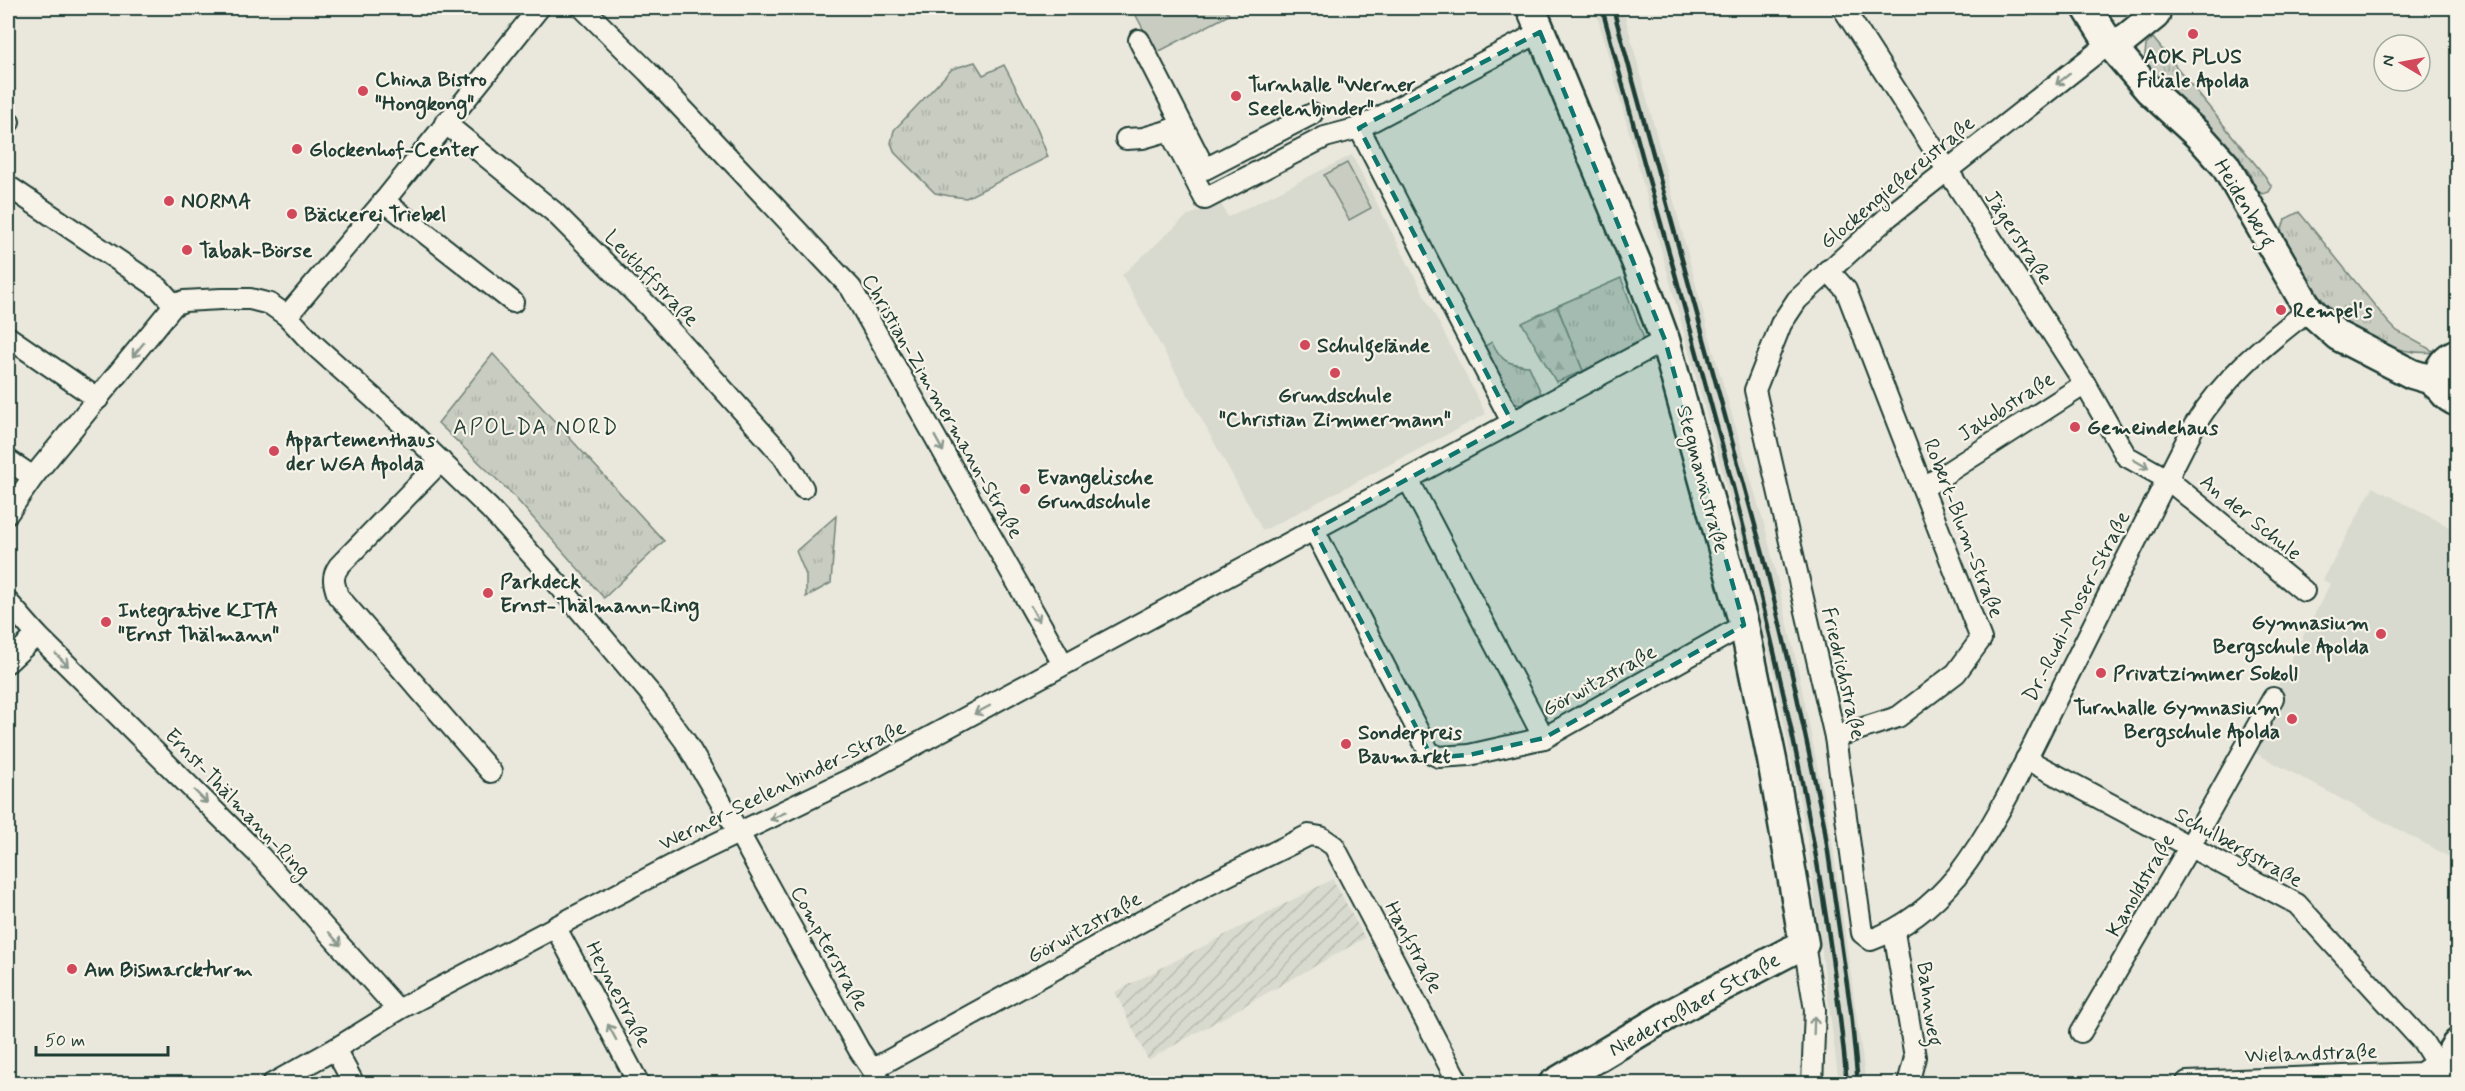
<svg xmlns="http://www.w3.org/2000/svg" width="2465" height="1091" font-family="Mynerve,sans-serif">
<style>
.built{fill:#d9dacf}
.industrial{fill:url(#industrial-furrows)}
.grass{fill:url(#grass-tufts);stroke:#74847a;stroke-width:1.5}
.forest{fill:url(#forest-firs);stroke:#74847a;stroke-width:1.5}
.garden{fill:#c8ccc1;stroke:#74847a;stroke-width:1.5}
.lines{fill:none;stroke-linecap:round;stroke-linejoin:round}
.street-casing{stroke:#1f3d34;stroke-width:24}
.secondary-casing{stroke:#1f3d34;stroke-width:33}
.street{stroke:#f7f3e8;stroke-width:20}
.secondary{stroke:#f7f3e8;stroke-width:28}
.rail{stroke:#1f3d34;stroke-width:4.5}
.oneway{stroke:#8b988e}
.marked{fill:#0f766e;fill-opacity:0.2;stroke:#0f766e;stroke-width:4.5;stroke-dasharray:12 8;stroke-linejoin:round}
.poi-dot{fill:#d1495b;stroke:#f7f3e8;stroke-width:2}
.labels{text-anchor:middle;stroke-width:4.5;stroke-linejoin:round;paint-order:stroke}
.poi-label{font-size:21px;font-weight:bold;fill:#1f3d34;stroke:#f7f3e8;text-anchor:start}
.street-label{font-size:21px;fill:#1f3d34;stroke:#f7f3e8}
.neighbourhood-label{font-size:22px;letter-spacing:1.5px;fill:#1f3d34;stroke:#f7f3e8}
</style>
<defs>
<pattern id="industrial-furrows" width="10" height="10" patternUnits="userSpaceOnUse" patternTransform="scale(1.5)"><rect width="10" height="10" fill="#d9dacf"/><path d="M-1 1l2-2M0 10L10 0M9 11l2-2" fill="none" stroke="#babcb2"/></pattern>
<pattern id="grass-tufts" width="24" height="20" patternUnits="userSpaceOnUse" patternTransform="scale(1.5)"><rect width="24" height="20" fill="#c8ccc1"/><path d="M3 7l-1-3M5 7V3M7 7l1-3M15 17l-1-3M17 17v-4M19 17l1-3" fill="none" stroke="#abb0a6"/></pattern>
<pattern id="forest-firs" width="22" height="20" patternUnits="userSpaceOnUse" patternTransform="scale(1.5)"><rect width="22" height="20" fill="#c8ccc1"/><path d="M5 1l3.5 6h-7zM16 11l3.5 6h-7z" fill="#abb0a6"/></pattern>
</defs>
<rect width="100%" height="100%" fill="#eae8dd"/>
<filter id="ink" filterUnits="userSpaceOnUse"><feTurbulence type="fractalNoise" baseFrequency=".0167" numOctaves="2"/><feDisplacementMap in="SourceGraphic" scale="12" xChannelSelector="R" yChannelSelector="G"/><feConvolveMatrix kernelMatrix="1 2 1 2 8 2 1 2 1" color-interpolation-filters="sRGB"/></filter>
<g filter="url(#ink)">
<g class="built">
<path d="M 1595,8 L 1623,8 L 1714,353 L 1766,531 L 1798,669 L 1831,834 L 1866,1083 L 1839,1083 L 1807,838 L 1774,675 L 1740,538 Z"/>
<path d="M 1352,155 L 1486,414 L 1263,531 L 1122,275 L 1187,216 L 1220,202 L 1228,217 Z"/>
<path d="M 2373,487 L 2457,531 L 2457,861 L 2248,749 L 2281,687 L 2278,685 L 2330,584 L 2323,580 Z"/>
</g>
<path class="industrial" d="M 1333,879 L 1365,938 L 1148,1060 L 1115,992 Z"/>
<g class="grass">
<path d="M 2153,38 L 2265,176 L 2272,187 L 2269,192 L 2263,194 L 2257,191 L 2249,172 L 2221,140 L 2168,96 L 2144,64 L 2146,45 Z"/>
<path d="M 975,62 L 983,75 L 1004,65 L 1036,126 L 1048,157 L 966,198 L 950,196 L 935,193 L 895,153 L 891,143 L 894,130 L 952,69 Z"/>
<path d="M 2299,212 L 2388,322 L 2397,331 L 2435,352 C 2418,354 2402,351 2385,345 C 2332,326 2306,280 2281,232 L 2285,219 Z"/>
<path d="M 1621,278 L 1643,336 L 1641,342 L 1583,371 L 1557,306 Z"/>
<path d="M 1492,342 C 1502,362 1507,364 1529,366 L 1541,393 L 1520,405 L 1508,400 L 1481,348 Z"/>
<path d="M 493,354 L 664,541 L 604,598 L 511,493 L 438,423 Z"/>
<path d="M 836,516 L 831,583 L 806,597 L 806,575 L 796,551 Z"/>
</g>
<path class="forest" d="M 1557,306 L 1583,371 L 1556,382 L 1522,323 Z"/>
<g class="garden">
<path d="M 1132,8 L 1225,8 L 1229,15 L 1156,53 Z"/>
<path d="M 1347,163 L 1371,208 L 1349,220 L 1324,175 Z"/>
</g>
<g class="lines">
<defs>
<g id="street">
<path d="M 583,8 L 648,72 L 851,288 L 1063,664"/>
<path d="M 1843,8 L 2085,384 L 2126,456 L 2167,479 L 2304,591"/>
<path d="M 1139,40 L 1205,169 L 1312,114"/>
<path d="M 2109,43 L 1888,217 L 1797,300 L 1781,324 L 1755,390 L 1835,737 L 1862,933 L 1871,940 C 1906,927 1933,905 1957,876 C 1998,823 2027,757 2057,698 C 2102,607 2148,516 2194,426 C 2226,376 2262,346 2309,310"/>
<path d="M 8,123 L 9,122"/>
<path d="M 445,123 L 554,212 L 650,308 L 783,456 L 803,488"/>
<path d="M 1359,128 L 1512,422"/>
<path d="M 1169,130 L 1205,199 L 1325,137 L 1359,128 L 1540,32"/>
<path d="M 1126,139 L 1143,138 L 1181,127"/>
<path d="M 8,186 L 159,288 L 174,305"/>
<path d="M 384,201 L 513,302"/>
<path d="M 1828,270 L 1846,290 L 1981,639 L 1956,673 L 1898,717 L 1835,737"/>
<path d="M 287,316 L 384,201 L 539,8"/>
<path d="M 8,337 L 98,399"/>
<path d="M 8,460 L 33,477"/>
<path d="M 441,461 L 339,566 C 331,577 334,584 338,596 L 491,772"/>
<path d="M 1408,479 L 1544,738"/>
<path d="M 1923,488 L 2085,384"/>
<path d="M 8,513 L 33,477 L 174,305 L 184,301 L 221,299 L 250,299 L 270,304 L 287,316 L 313,344 L 399,421 L 490,509 L 557,583 L 649,692 L 685,741 L 739,833 L 859,1050 L 882,1084"/>
<path d="M 1314,530 L 1429,752 L 1439,757 L 1469,755 L 1544,738 L 1744,625"/>
<path d="M 8,602 L 37,635 L 260,856 L 398,1010"/>
<path d="M 8,662 L 37,635"/>
<path d="M 2026,759 L 2297,904 L 2423,1042 L 2436,1063 L 2448,1065"/>
<path d="M 556,928 L 639,1084"/>
<path d="M 1894,932 L 1915,1057 L 1908,1084"/>
<path d="M 1804,944 L 1815,1010 L 1812,1084"/>
<path d="M 2081,1032 L 2190,846 L 2273,698"/>
<path d="M 335,1049 L 354,1084"/>
<path d="M 873,1069 L 1204,887 L 1309,835 L 1321,837 L 1334,846 L 1459,1084"/>
<path d="M 272,1084 L 335,1049 L 398,1010 L 684,859 L 867,771 L 1665,340"/>
<path d="M 2187,1084 L 2187,1082 L 2421,1073 L 2436,1063"/>
</g>
<g id="secondary">
<path d="M 1531,8 L 1637,264 L 1665,340 L 1744,625 L 1772,760 L 1804,944 L 1670,1014 L 1553,1084"/>
<path d="M 2087,8 L 2109,43 L 2149,90 L 2199,136 L 2225,165 L 2309,310 L 2338,336 L 2412,374 L 2429,379 L 2440,388"/>
<path d="M 2114,48 L 2155,15 L 2153,8"/>
<path d="M 2458,353 C 2432,362 2432,393 2458,402"/>
<path d="M 2448,1084 C 2448,1070 2447,1053 2458,1043"/>
</g>
</defs>
<use href="#street" class="street-casing"/>
<use href="#secondary" class="secondary-casing"/>
<use href="#street" class="street"/>
<use href="#secondary" class="secondary"/>
<g class="rail">
<path d="M 1602,8 C 1696,364 1813,715 1847,1084"/>
<path d="M 1613,8 L 1764,558 L 1795,687 L 1824,824 L 1851,1012 L 1858,1084"/>
</g>
</g>
<defs><path id="oneway-shaft" d="M-6 0H5M1.5-3L5.5 0L1.5 3" fill="none" stroke-width="1.6" stroke-linecap="round" stroke-linejoin="round" transform="scale(1.5)"/></defs>
<g class="oneway">
<use href="#oneway-shaft" transform="translate(2063 79) rotate(142)"/>
<use href="#oneway-shaft" transform="translate(138 350) rotate(129)"/>
<use href="#oneway-shaft" transform="translate(939 444) rotate(61)"/>
<use href="#oneway-shaft" transform="translate(2141 464) rotate(30)"/>
<use href="#oneway-shaft" transform="translate(1035 614) rotate(61)"/>
<use href="#oneway-shaft" transform="translate(62 660) rotate(45)"/>
<use href="#oneway-shaft" transform="translate(982 710) rotate(152)"/>
<use href="#oneway-shaft" transform="translate(201 797) rotate(45)"/>
<use href="#oneway-shaft" transform="translate(778 816) rotate(155)"/>
<use href="#oneway-shaft" transform="translate(335 939) rotate(48)"/>
<use href="#oneway-shaft" transform="translate(1814 1025) rotate(-88)"/>
<use href="#oneway-shaft" transform="translate(612 1032) rotate(-118)"/>
</g>
</g>
<path class="marked" d="M 1540,32 L 1665,340 L 1744,625 L 1544,738 L 1469,755 L 1439,757 L 1429,752 L 1314,530 L 1512,422 L 1359,128 Z"/>
<g class="poi-dot">
<circle cx="2193" cy="34" r="6"/>
<circle cx="363" cy="91" r="6"/>
<circle cx="1236" cy="96" r="6"/>
<circle cx="297" cy="149" r="6"/>
<circle cx="169" cy="201" r="6"/>
<circle cx="292" cy="214" r="6"/>
<circle cx="187" cy="250" r="6"/>
<circle cx="2281" cy="310" r="6"/>
<circle cx="1305" cy="345" r="6"/>
<circle cx="1335" cy="373" r="6"/>
<circle cx="2075" cy="427" r="6"/>
<circle cx="274" cy="451" r="6"/>
<circle cx="1025" cy="489" r="6"/>
<circle cx="488" cy="593" r="6"/>
<circle cx="106" cy="622" r="6"/>
<circle cx="2381" cy="634" r="6"/>
<circle cx="2101" cy="673" r="6"/>
<circle cx="2292" cy="719" r="6"/>
<circle cx="1346" cy="744" r="6"/>
<circle cx="72" cy="969" r="6"/>
</g>
<g class="labels">
<g class="poi-label">
<text x="2193" y="63" text-anchor="middle">AOK PLUS<tspan x="2193" dy="24">Filiale Apolda</tspan></text>
<text x="375" y="86">China Bistro<tspan x="375" dy="24">"Hongkong"</tspan></text>
<text x="1248" y="91">Turnhalle "Werner<tspan x="1248" dy="24">Seelenbinder"</tspan></text>
<text x="309" y="156">Glockenhof-Center</text>
<text x="181" y="208">NORMA</text>
<text x="304" y="221">Bäckerei Triebel</text>
<text x="199" y="257">Tabak-Börse</text>
<text x="2293" y="317">Rempel's</text>
<text x="1317" y="352">Schulgelände</text>
<text x="1335" y="402" text-anchor="middle">Grundschule<tspan x="1335" dy="24">"Christian Zimmermann"</tspan></text>
<text x="2087" y="434">Gemeindehaus</text>
<text x="286" y="446">Appartementhaus<tspan x="286" dy="24">der WGA Apolda</tspan></text>
<text x="1037" y="484">Evangelische<tspan x="1037" dy="24">Grundschule</tspan></text>
<text x="500" y="588">Parkdeck<tspan x="500" dy="24">Ernst-Thälmann-Ring</tspan></text>
<text x="118" y="617">Integrative KITA<tspan x="118" dy="24">"Ernst Thälmann"</tspan></text>
<text x="2369" y="629" text-anchor="end">Gymnasium<tspan x="2369" dy="24">Bergschule Apolda</tspan></text>
<text x="2113" y="680">Privatzimmer Sokoll</text>
<text x="2280" y="714" text-anchor="end">Turnhalle Gymnasium<tspan x="2280" dy="24">Bergschule Apolda</tspan></text>
<text x="1358" y="739">Sonderpreis<tspan x="1358" dy="24">Baumarkt</tspan></text>
<text x="84" y="976">Am Bismarckturm</text>
</g>
<g class="street-label">
<text transform="translate(1897 182) rotate(-40)" y="7">Glockengießereistraße</text>
<text transform="translate(2245 203) rotate(59)" y="7">Heidenberg</text>
<text transform="translate(2019 237) rotate(57)" y="7">Jägerstraße</text>
<text transform="translate(652 278) rotate(46)" y="7">Leutloffstraße</text>
<text transform="translate(943 406) rotate(60)" y="7">Christian-Zimmermann-Straße</text>
<text transform="translate(2006 406) rotate(-33)" y="7">Jakobstraße</text>
<text transform="translate(1703 479) rotate(75)" y="7">Stegmannstraße</text>
<text transform="translate(2251 517) rotate(39)" y="7">An der Schule</text>
<text transform="translate(1964 528) rotate(69)" y="7">Robert-Blum-Straße</text>
<text transform="translate(2076 606) rotate(-63)" y="7">Dr.-Rudi-Moser-Straße</text>
<text transform="translate(1844 673) rotate(77)" y="7">Friedrichstraße</text>
<text transform="translate(1599 680) rotate(-29)" y="7">Görwitzstraße</text>
<text transform="translate(782 785) rotate(-26)" y="7">Werner-Seelenbinder-Straße</text>
<text transform="translate(238 803) rotate(46)" y="7">Ernst-Thälmann-Ring</text>
<text transform="translate(2239 847) rotate(29)" y="7">Schulbergstraße</text>
<text transform="translate(2140 885) rotate(-60)" y="7">Kanoldstraße</text>
<text transform="translate(1084 927) rotate(-29)" y="7">Görwitzstraße</text>
<text transform="translate(1414 947) rotate(62)" y="7">Hanfstraße</text>
<text transform="translate(830 948) rotate(61)" y="7">Compterstraße</text>
<text transform="translate(619 994) rotate(62)" y="7">Heynestraße</text>
<text transform="translate(1694 1004) rotate(-29)" y="7">Niederroßlaer Straße</text>
<text transform="translate(1930 1004) rotate(82)" y="7">Bahnweg</text>
<text transform="translate(2311 1053) rotate(-2)" y="7">Wielandstraße</text>
</g>
<g class="neighbourhood-label">
<text x="536" y="434">APOLDA NORD</text>
</g>
</g>
<rect width="2465" height="1091" fill="none" stroke="#f7f3e8" stroke-width="30"/>
<rect x="15" y="15" width="2435" height="1061" fill="none" stroke="#1f3d34" stroke-width="2" filter="url(#ink)"/>
<g transform="translate(2402 63) rotate(280)"><circle r="28" fill="#f7f3e8" stroke="#a1aaa0" stroke-width="1.5"/>
<path d="M0-4.5L10 22L0 15L-10 22Z" fill="#d1495b"/>
<text y="-9" font-size="16" font-weight="bold" text-anchor="middle" fill="#1f3d34">N</text>
</g>
<path d="M36 1046v9h132v-9" fill="none" stroke="#1f3d34" stroke-width="3"/>
<text x="45" y="1046" font-size="18" fill="#1f3d34" stroke="#f7f3e8" stroke-width="4.5" paint-order="stroke">50 m</text>
</svg>
